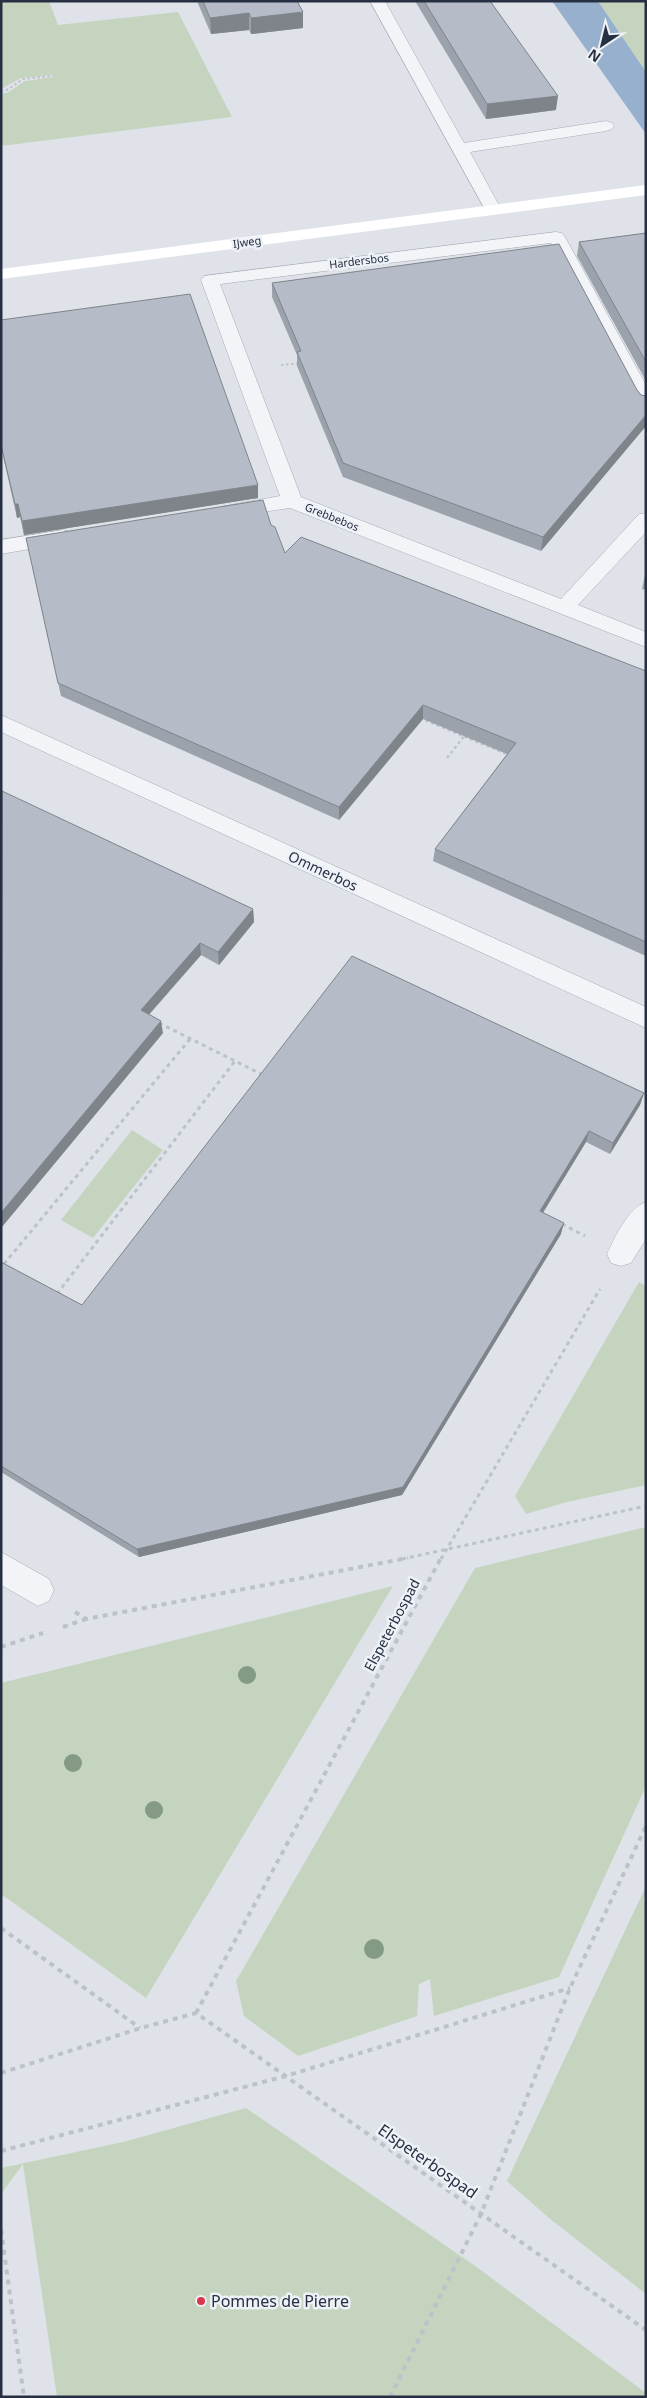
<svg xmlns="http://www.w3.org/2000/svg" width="647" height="2398" font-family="'Noto Sans',sans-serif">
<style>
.green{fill:#c4d4bf}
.water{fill:#96b0cd}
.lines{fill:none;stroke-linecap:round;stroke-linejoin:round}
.street-casing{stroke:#a4aab4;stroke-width:1}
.path-far3{stroke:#bdc1c8;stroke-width:2;stroke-dasharray:2.5 2.5;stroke-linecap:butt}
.path-far2{stroke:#bdc1c8;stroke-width:2.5;stroke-dasharray:3 3;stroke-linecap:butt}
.path-far1{stroke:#bdc1c8;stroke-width:3;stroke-dasharray:4 4;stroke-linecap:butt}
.path{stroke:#bdc1c8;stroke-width:4;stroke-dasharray:5 5;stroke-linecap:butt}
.street{fill:#f2f4f7;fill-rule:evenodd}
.secondary{fill:#fff;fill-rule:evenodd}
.tree{fill:#849a84}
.wall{fill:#9ca2ab}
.shaded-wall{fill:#7f848b}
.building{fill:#b5bcc7;stroke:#7f848b}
.poi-dot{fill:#da384e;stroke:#eef2f7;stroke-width:2}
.labels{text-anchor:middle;stroke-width:5;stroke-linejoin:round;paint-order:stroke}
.far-street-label{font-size:11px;fill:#263042;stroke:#eef2f7}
.street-label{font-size:14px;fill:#263042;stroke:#eef2f7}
.near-street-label{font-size:16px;fill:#263042;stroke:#eef2f7}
.near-poi-label{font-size:16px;fill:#263042;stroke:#eef2f7;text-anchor:start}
</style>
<rect width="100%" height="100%" fill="#dfe3e9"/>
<g class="green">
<path d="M 1,1 L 49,1 L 58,25 L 178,12 L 232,117 L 1,146 L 1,93 L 7,93 L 25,81 L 54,77 L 52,75 L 21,78 L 1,89 Z"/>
<path d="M 597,1 L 646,1 L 646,72 L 600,4 Z"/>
<path d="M 132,1130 L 163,1150 L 93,1238 L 61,1220 Z"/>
<path d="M 639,1282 L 646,1286 L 646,1485 L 567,1502 L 526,1514 L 515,1496 Z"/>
<path d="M 646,1527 L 646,1786 L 559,1977 L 434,2016 L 430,1979 L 419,1984 L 417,2016 L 298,2056 L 244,2016 L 236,1981 L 475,1568 Z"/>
<path d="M 393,1586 L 146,1998 L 1,1894 L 1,1683 Z"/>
<path d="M 646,1886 L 646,2294 L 549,2218 L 507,2181 Z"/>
<path d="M 246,2108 L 478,2268 L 646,2393 L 646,2397 L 57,2397 L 23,2164 L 1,2194 L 1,2168 L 123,2142 Z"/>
</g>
<path class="water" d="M 552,1 L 597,1 L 600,4 L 646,72 L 646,134 Z"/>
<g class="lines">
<defs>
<g id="street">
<path d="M 370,1 L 385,1 L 464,143 L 606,121 L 612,123 L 614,126 L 612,129 L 606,131 L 470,152 L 501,209 L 499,213 L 487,213 Z"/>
<path d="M 556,232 L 562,233 L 565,237 L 646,385 L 646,409 L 639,407 L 636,403 L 551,243 L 220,284 L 301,497 L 561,599 L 639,514 L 646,513 L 646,532 L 578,605 L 646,632 L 646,647 L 290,508 L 227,517 L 220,515 L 217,511 L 220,507 L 280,496 L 201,280 L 204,276 Z"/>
<path d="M 63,530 L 70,532 L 73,537 L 70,542 L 1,554 L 1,540 Z"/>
<path d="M 1,715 L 646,1007 L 646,1028 L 1,732 Z"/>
<path d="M 646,1202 L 646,1239 L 631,1263 L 621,1266 L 611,1263 L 607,1254 C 615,1237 628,1208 646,1202 Z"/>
<path d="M 1,1552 L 49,1579 L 54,1590 L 49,1601 L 38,1606 L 1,1585 Z"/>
</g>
</defs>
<use href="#street" class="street-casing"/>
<g class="path-far3">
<path d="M 1,91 L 7,90 L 23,79 L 53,76"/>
<path d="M 281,365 L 300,363"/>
</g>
<g class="path-far2">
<path d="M 420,718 L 509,755"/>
<path d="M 447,758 L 465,735"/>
</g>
<g class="path-far1">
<path d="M 159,1023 L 263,1075"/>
<path d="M 562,1224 L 585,1236"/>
<path d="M 4,1264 L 190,1039"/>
<path d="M 57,1294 L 235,1061"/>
<path d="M 402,1559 L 646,1506"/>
<path d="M 441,1559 L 600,1289"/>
</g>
<g class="path">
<path d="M 75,1612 L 86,1619 L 408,1558"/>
<path d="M 63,1627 L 86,1619"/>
<path d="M 1,1647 L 43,1633"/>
<path d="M 1,1928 L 140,2028"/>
<path d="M 196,2013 L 441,1558"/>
<path d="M 1,2073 L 141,2028 L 196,2013 L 646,2330"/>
<path d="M 1,2151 L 286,2076 L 570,1988"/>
<path d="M 1,2230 L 24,2397"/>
<path d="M 390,2397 L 481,2214 L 570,1988 L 646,1826"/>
</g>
<use href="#street" class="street"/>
<path class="secondary" d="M 646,185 L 646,195 L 1,279 L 1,269 Z"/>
</g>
<g class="tree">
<circle cx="247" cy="1675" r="9"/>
<circle cx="73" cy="1763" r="9"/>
<circle cx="154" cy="1810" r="9"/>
<circle cx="374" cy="1949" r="10"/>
</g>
<g class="wall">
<path d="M 197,1 L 297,1 L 303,28 L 251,34 L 249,30 L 211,34 Z"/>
<path d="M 415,1 L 490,1 L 556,110 L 486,119 Z"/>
<path d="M 646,233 L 646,381 L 577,256 L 579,242 Z"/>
<path d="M 272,283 L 637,390 L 641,395 L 646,396 L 646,426 L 541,551 L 343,477 L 297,366 L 297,355 L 272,297 Z"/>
<path d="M 1,320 L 258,498 L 24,535 L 20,517 L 17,518 L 1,447 Z"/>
<path d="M 271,525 L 285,553 L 646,671 L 646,956 L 433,861 L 435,849 L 507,754 L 423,719 L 339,820 L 61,696 L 26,538 Z"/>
<path d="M 645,575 L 646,575 L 646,590 L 642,589 Z"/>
<path d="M 1,792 L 253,909 L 254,922 L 219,965 L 201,955 L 149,1015 L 163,1033 L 1,1228 Z"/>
<path d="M 644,1093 L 640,1105 L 610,1154 L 586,1142 L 543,1213 L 561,1234 L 402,1495 L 139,1557 L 1,1472 L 1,1262 L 82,1305 Z"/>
</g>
<g class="shaded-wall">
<path d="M 303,12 L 303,28 L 251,34 L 251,18 Z"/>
<path d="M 249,13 L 249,30 L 211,34 L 210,18 Z"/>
<path d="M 558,96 L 556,110 L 486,119 L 487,104 Z"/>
<path d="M 646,415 L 646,426 L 541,551 L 543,537 Z"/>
<path d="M 258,485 L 258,498 L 24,535 L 22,521 Z"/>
<path d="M 15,504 L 18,504 L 20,517 L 17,518 Z"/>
<path d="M 423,705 L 423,719 L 339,820 L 339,807 Z"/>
<path d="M 253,909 L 254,922 L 219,965 L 218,952 Z"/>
<path d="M 200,943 L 201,955 L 142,1022 L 141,1010 Z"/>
<path d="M 161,1021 L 163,1033 L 1,1228 L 1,1213 Z"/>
<path d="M 644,1093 L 640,1105 L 610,1154 L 613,1143 Z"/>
<path d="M 589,1131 L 586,1142 L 537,1222 L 540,1211 Z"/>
<path d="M 564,1223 L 561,1234 L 402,1495 L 139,1557 L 137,1549 Z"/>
</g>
<g class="building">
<path d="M 203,1 L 297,1 L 303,12 L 251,18 L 249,13 L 210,18 Z"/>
<path d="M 424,1 L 490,1 L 558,96 L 487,104 Z"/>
<path d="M 646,233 L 646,362 L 579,242 Z"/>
<path d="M 559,244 L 637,390 L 641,395 L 646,396 L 646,415 L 543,537 L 343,463 L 297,352 L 301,351 L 272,283 Z"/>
<path d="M 190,294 L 258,485 L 22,521 L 18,504 L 15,504 L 1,445 L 1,320 Z"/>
<path d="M 263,500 L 271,525 L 275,527 L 285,553 L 301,537 L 646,671 L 646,942 L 435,849 L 516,743 L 423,705 L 339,807 L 58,683 L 26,538 Z"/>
<path d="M 2,791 L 253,909 L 218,952 L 200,943 L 141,1010 L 161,1021 L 1,1213 Z"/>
<path d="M 352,956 L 644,1093 L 613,1143 L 589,1131 L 540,1211 L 564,1223 L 403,1487 L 137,1549 L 1,1466 L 1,1262 L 82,1305 Z"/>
</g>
<circle class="poi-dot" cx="201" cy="2301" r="5"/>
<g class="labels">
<g class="far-street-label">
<text transform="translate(247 242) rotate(-8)" y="4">IJweg</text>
<text transform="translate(359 261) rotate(-7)" y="4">Hardersbos</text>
<text transform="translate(332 517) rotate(22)" y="4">Grebbebos</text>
</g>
<g class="street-label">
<text transform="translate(323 871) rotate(25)" y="5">Ommerbos</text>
<text transform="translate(392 1625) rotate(-62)" y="5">Elspeterbospad</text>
</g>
<g class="near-street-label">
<text transform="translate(428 2161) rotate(35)" y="6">Elspeterbospad</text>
</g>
<g class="near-poi-label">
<text x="211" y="2307">Pommes de Pierre</text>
</g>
</g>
<rect width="647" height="2398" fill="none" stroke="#263042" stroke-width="5"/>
<g transform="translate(602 45) rotate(215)" stroke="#eef2f7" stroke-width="4" paint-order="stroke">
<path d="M0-4L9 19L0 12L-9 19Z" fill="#263042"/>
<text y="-8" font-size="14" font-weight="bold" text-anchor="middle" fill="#263042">N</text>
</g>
</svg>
